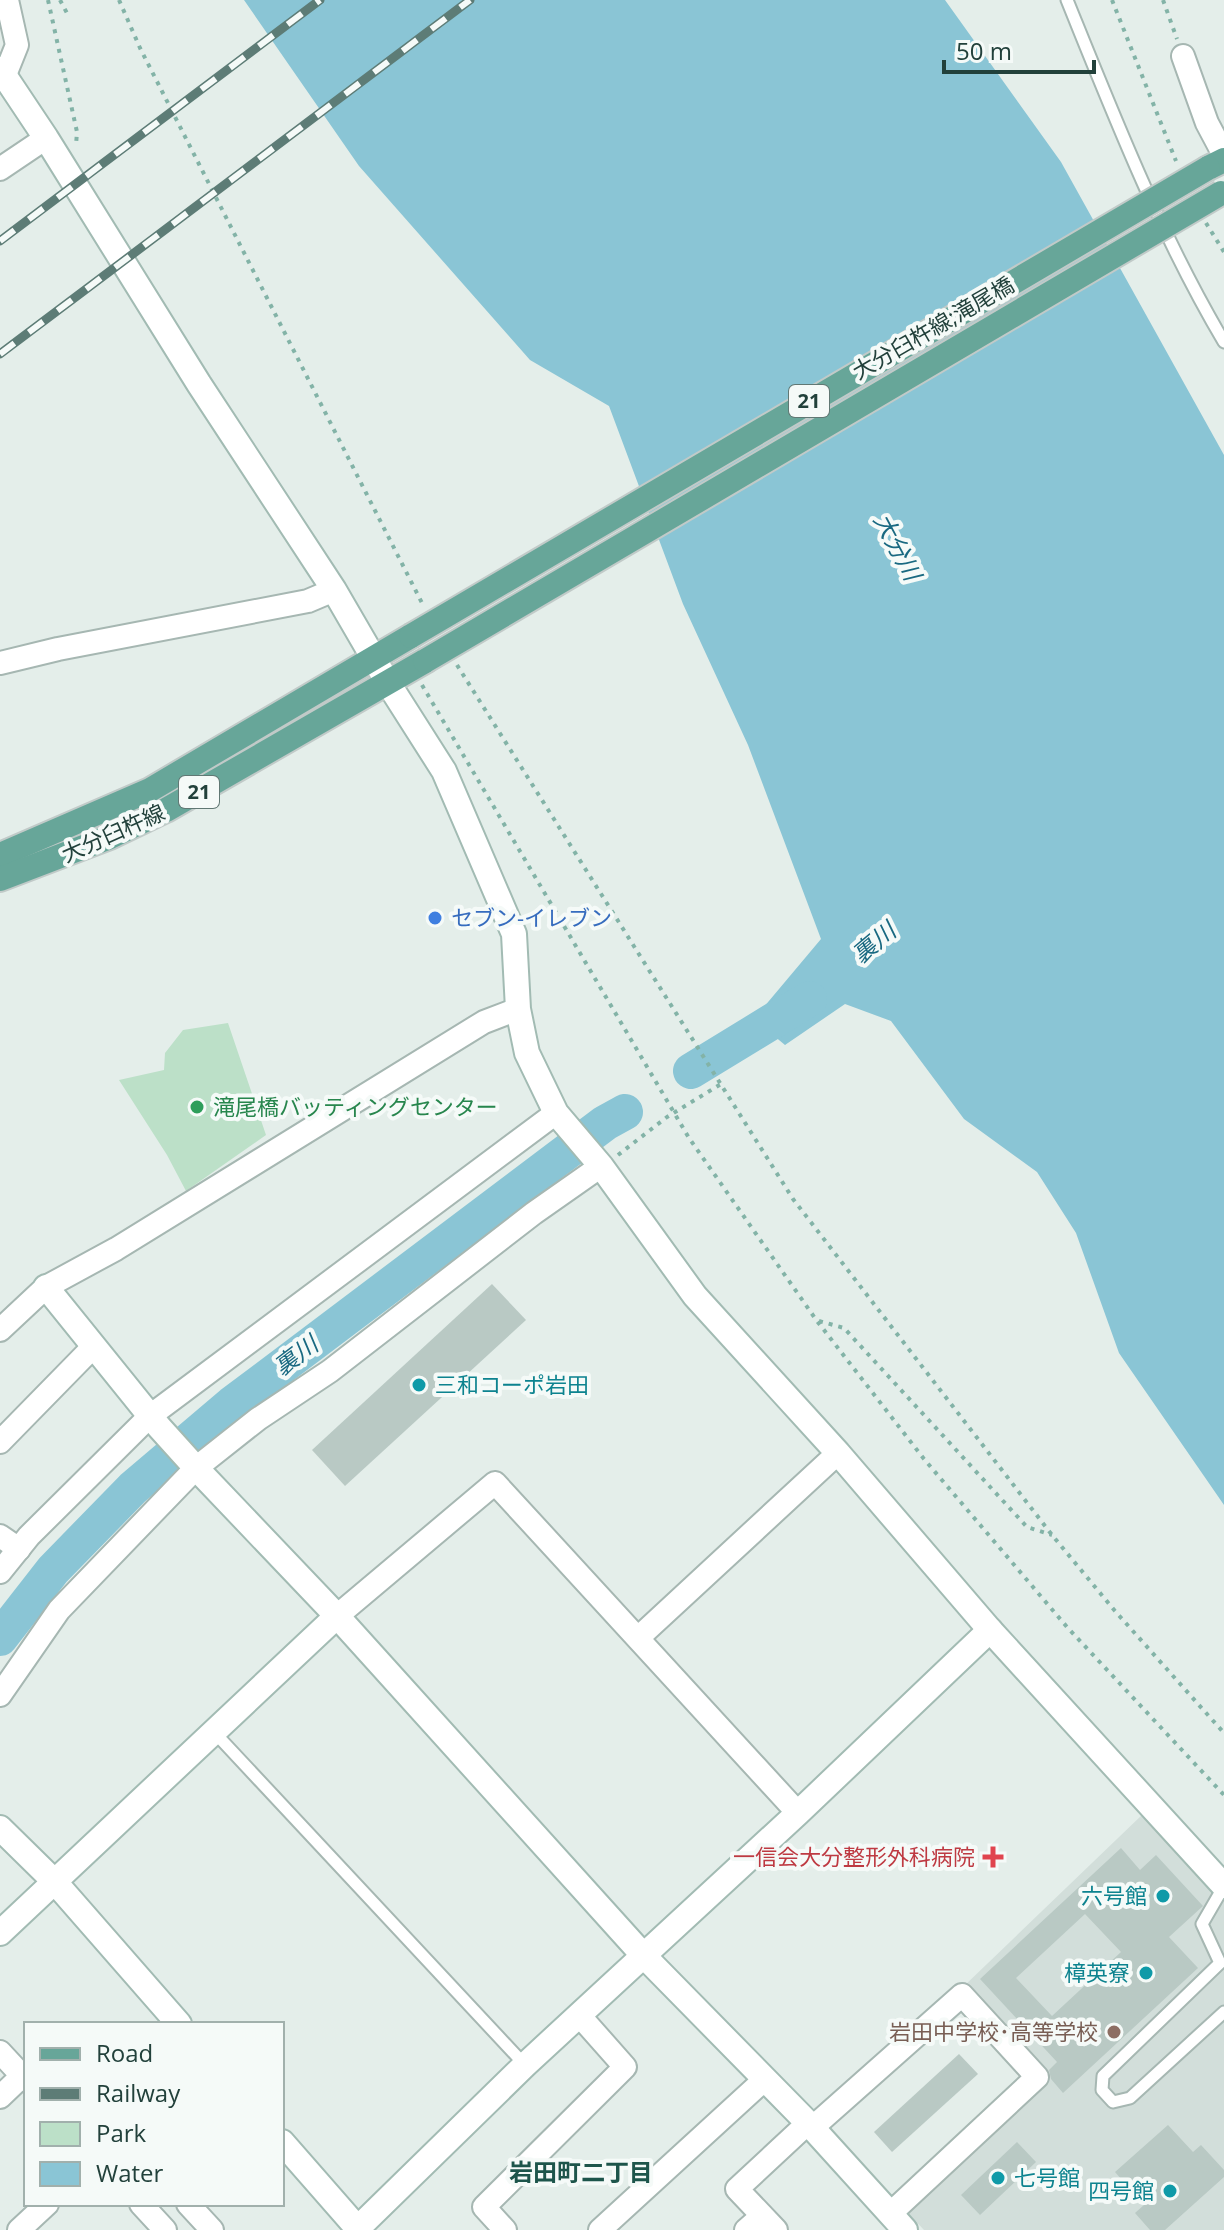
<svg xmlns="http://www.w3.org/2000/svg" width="1224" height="2230" font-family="'Open Sans','Noto Sans JP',sans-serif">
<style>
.built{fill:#d2deda}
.green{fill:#bce0c8}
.water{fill:#8ac5d5}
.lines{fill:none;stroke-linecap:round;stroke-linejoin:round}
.river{stroke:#8ac5d5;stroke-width:36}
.building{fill:#b9c9c4;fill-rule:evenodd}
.lane-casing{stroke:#a6b7b2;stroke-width:15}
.street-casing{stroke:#a6b7b2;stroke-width:26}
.secondary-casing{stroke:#a2bbb3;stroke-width:28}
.primary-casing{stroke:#c1cac8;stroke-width:28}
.path{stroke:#83b3a7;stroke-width:4;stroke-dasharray:4 6;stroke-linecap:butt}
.lane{stroke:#fff;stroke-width:11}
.street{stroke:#fff;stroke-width:22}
.secondary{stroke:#fff;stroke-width:24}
.primary{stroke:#67a699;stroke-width:24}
.rail-casing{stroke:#5d7c76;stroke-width:9}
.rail{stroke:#f5faf8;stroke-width:6;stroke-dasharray:18;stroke-linecap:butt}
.primary-bridge-casing{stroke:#c1cac8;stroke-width:28;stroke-linecap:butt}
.primary-bridge{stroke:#67a699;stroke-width:24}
.shop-dot{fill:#3f7fe0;stroke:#f5faf8;stroke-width:3}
.leisure-dot{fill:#2e9e5b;stroke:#f5faf8;stroke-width:3}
.culture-dot{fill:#0f9aa8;stroke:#f5faf8;stroke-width:3}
.health-dot{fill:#e0444e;stroke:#f5faf8;stroke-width:3}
.education-dot{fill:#8d6e63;stroke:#f5faf8;stroke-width:3}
.labels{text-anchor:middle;stroke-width:8;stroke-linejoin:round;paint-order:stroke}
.shield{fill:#f5faf8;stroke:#617874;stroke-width:2}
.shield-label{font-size:20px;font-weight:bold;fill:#22413b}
.street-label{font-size:22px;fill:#22413b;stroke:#f5faf8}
.shop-label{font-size:22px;fill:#366cbe;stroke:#f5faf8;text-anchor:start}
.leisure-label{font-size:22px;fill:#27864d;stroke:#f5faf8;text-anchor:start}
.culture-label{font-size:22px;fill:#0d838f;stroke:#f5faf8;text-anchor:end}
.health-label{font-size:22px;fill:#be3a42;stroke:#f5faf8;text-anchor:end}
.education-label{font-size:22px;fill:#785e54;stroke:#f5faf8;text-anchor:end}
.water-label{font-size:24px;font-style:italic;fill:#196981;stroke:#f5faf8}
.neighbourhood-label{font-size:24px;font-weight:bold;fill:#1d554b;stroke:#f5faf8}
</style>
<rect width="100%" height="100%" fill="#e4eeea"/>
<path class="built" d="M 1143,1814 L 1224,1901 L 1224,2230 L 924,2230 L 907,2212 L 1045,2078 L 963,1987 Z"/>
<path class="green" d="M 228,1023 L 266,1135 L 186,1191 L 167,1155 L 119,1080 L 164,1070 L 165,1053 L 183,1030 Z"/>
<path class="water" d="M 244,0 L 945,0 L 1061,162 L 1224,455 L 1224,1505 L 1119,1353 L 1076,1233 L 1037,1172 L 964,1119 L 891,1021 L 845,1004 L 785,1045 L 773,1035 L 758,1014 L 821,939 L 748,745 L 683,604 L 609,406 L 530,360 L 359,166 Z"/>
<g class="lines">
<g class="river">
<path d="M 691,1071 L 809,999"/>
<path d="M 0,1638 L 53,1570 L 133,1488 L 232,1404 L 605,1123 L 625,1112"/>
</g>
</g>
<g class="building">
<path d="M 492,1284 L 526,1320 L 345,1486 L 312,1450 Z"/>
<path d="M 1121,1848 L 1140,1870 L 1156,1855 L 1203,1906 L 1169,1937 L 1198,1968 L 1063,2093 L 1051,2079 L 1049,2070 L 1057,2062 L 980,1979 ZM 1085,1914 L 1121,1952 L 1052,2016 L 1016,1978 Z"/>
<path d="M 959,2054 L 978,2074 L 892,2152 L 874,2132 Z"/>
<path d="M 1168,2125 L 1193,2152 L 1201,2145 L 1224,2170 L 1224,2177 L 1165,2230 L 1150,2230 L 1135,2213 L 1144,2205 L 1115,2172 Z"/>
<path d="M 1017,2142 L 1036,2162 L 980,2215 L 961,2195 Z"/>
</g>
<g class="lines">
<defs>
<g id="lane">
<path d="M 1067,0 C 1114,116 1160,234 1224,342"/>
<path d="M 215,1733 L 525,2065"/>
<path d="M 1224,1886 L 1202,1924 L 1220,1963 L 1103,2076 L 1102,2090 L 1113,2102 L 1130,2098 L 1224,2012"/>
</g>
<g id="street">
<path d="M 1183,56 L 1207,123 L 1224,155"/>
<path d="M 5,75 L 17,45 L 7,0"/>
<path d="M 0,169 L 46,138"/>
<path d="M 0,663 L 58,649 L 308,601 L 334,590"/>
<path d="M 0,1330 L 46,1287 L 116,1249 L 484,1022 L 518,1009"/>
<path d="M 0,1442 L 94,1346"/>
<path d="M 0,1536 L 19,1549"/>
<path d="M 0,1572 L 29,1536 L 150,1416 L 556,1113"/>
<path d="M 337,1616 L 495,1483 L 798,1813"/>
<path d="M 638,1638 L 838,1453"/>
<path d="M 0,1695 L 59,1610 L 196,1468 L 258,1419 L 330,1371 L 534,1213 L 601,1166"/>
<path d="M 0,2052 L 26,2080"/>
<path d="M 0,2097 L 22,2076"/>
<path d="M 812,2128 L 962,1995 L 1037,2077 L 891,2213"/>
<path d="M 141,2204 L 165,2230"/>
<path d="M 188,2204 L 212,2230"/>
<path d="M 19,2230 L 47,2204"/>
<path d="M 505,2230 L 484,2207 L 625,2067 L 579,2015"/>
<path d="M 600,2230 L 765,2079"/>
<path d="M 746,2230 L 762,2216"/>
<path d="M 776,2230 L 737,2189 L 808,2123"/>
</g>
<g id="secondary">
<path d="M 0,69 L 46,138 L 199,384 L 334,590 L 388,683 L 444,771 L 514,934 L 518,1009 L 527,1053 L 556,1113 L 601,1166 L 695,1296 L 838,1453 L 990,1630 L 1224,1886"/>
<path d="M 46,1287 L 159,1427 L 196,1468 L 337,1616 L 643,1955 L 808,2123 L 905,2230"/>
<path d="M 0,1828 L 54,1881 L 179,2024"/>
<path d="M 0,1933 L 337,1616"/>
<path d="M 282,2142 L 359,2230"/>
<path d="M 356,2230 L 525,2065 L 798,1813 L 990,1630"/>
</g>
<g id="primary">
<path d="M 1208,168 L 1224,160"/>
<path d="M 0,855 L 150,790 L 411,636"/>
<path d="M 0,879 L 110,837 L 166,810 L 425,661"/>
</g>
</defs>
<use href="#lane" class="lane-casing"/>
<use href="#street" class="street-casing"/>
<use href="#secondary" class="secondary-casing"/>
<use href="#primary" class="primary-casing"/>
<g class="path">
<path d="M 48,0 L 77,132 L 76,145"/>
<path d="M 60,0 L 68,15"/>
<path d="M 119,0 L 140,48 L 423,605"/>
<path d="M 1112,0 L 1176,161"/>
<path d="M 1163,0 L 1177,39"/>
<path d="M 1206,223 L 1224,252"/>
<path d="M 457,665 L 793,1199 L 1052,1535 L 1115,1611 L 1224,1733"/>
<path d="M 422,685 L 689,1138 L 817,1321 L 924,1459 L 1067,1627 L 1224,1795"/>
<path d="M 618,1155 L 667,1117 L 721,1084"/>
<path d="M 819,1321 L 844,1328 L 1027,1527 L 1052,1535"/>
</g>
<use href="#lane" class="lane"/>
<use href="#street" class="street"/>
<use href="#secondary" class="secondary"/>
<use href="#primary" class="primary"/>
<defs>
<g id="rail">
<path d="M 0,241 L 320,0"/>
<path d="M 0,354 L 470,0"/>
</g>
</defs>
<use href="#rail" class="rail-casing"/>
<use href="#rail" class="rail"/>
<defs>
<g id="primary-bridge">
<path d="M 411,636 L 1208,168"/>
<path d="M 425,661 L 1221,193"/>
</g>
</defs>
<use href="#primary-bridge" class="primary-bridge-casing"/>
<use href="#primary-bridge" class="primary-bridge"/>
</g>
<circle class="shop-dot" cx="435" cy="918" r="8"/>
<circle class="leisure-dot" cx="197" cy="1107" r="8"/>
<g class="culture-dot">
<circle cx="419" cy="1385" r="8"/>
<circle cx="1163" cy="1896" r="8"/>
<circle cx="1146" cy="1973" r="8"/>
<circle cx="998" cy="2178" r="8"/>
<circle cx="1170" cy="2191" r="8"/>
</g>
<path class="health-dot" d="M989 1845h8v8h8v8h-8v8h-8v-8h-8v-8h8z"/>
<circle class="education-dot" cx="1114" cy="2032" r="8"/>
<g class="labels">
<g class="shield">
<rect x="789" y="385" width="40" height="32" rx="6"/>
<rect x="179" y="776" width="40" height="32" rx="6"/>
</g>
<g class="shield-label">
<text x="809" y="408">21</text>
<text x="199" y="799">21</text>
</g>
<g class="street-label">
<text transform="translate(933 328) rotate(-30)" y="8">大分臼杵線;滝尾橋</text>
<text transform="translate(113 833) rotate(-24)" y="8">大分臼杵線</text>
</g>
<g class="shop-label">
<text x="451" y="926">セブン-イレブン</text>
</g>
<g class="leisure-label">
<text x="213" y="1115">滝尾橋バッティングセンター</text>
</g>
<g class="culture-label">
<text x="435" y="1393" text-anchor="start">三和コーポ岩田</text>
<text x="1147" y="1904">六号館</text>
<text x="1130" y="1981">樟英寮</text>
<text x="1014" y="2186" text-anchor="start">七号館</text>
<text x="1154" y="2199">四号館</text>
</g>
<g class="health-label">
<text x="975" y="1865">一信会大分整形外科病院</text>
</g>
<g class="education-label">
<text x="1098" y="2040">岩田中学校･高等学校</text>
</g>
<g class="water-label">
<text transform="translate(897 547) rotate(62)" y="8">大分川</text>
<text transform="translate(874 943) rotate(-40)" y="8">裏川</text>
<text transform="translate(296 1356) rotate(-37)" y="8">裏川</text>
</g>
<g class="neighbourhood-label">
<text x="581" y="2181">岩田町二丁目</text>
</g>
</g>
<rect x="24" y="2022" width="260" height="184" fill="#f5faf8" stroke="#a1b0ac" stroke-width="2"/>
<rect x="40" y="2048" width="40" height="12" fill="#67a699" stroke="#a1b0ac" stroke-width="2"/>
<text x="96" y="2062" font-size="24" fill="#22413b">Road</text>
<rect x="40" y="2088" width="40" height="12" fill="#5d7c76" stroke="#a1b0ac" stroke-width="2"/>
<text x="96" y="2102" font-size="24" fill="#22413b">Railway</text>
<rect x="40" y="2122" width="40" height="24" fill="#bce0c8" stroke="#a1b0ac" stroke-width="2"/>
<text x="96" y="2142" font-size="24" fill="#22413b">Park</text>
<rect x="40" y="2162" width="40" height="24" fill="#8ac5d5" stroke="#a1b0ac" stroke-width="2"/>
<text x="96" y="2182" font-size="24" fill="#22413b">Water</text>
<path d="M944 60v12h150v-12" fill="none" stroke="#22413b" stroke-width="4"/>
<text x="956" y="60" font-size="24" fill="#22413b" stroke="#f5faf8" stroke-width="6" paint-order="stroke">50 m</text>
</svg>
